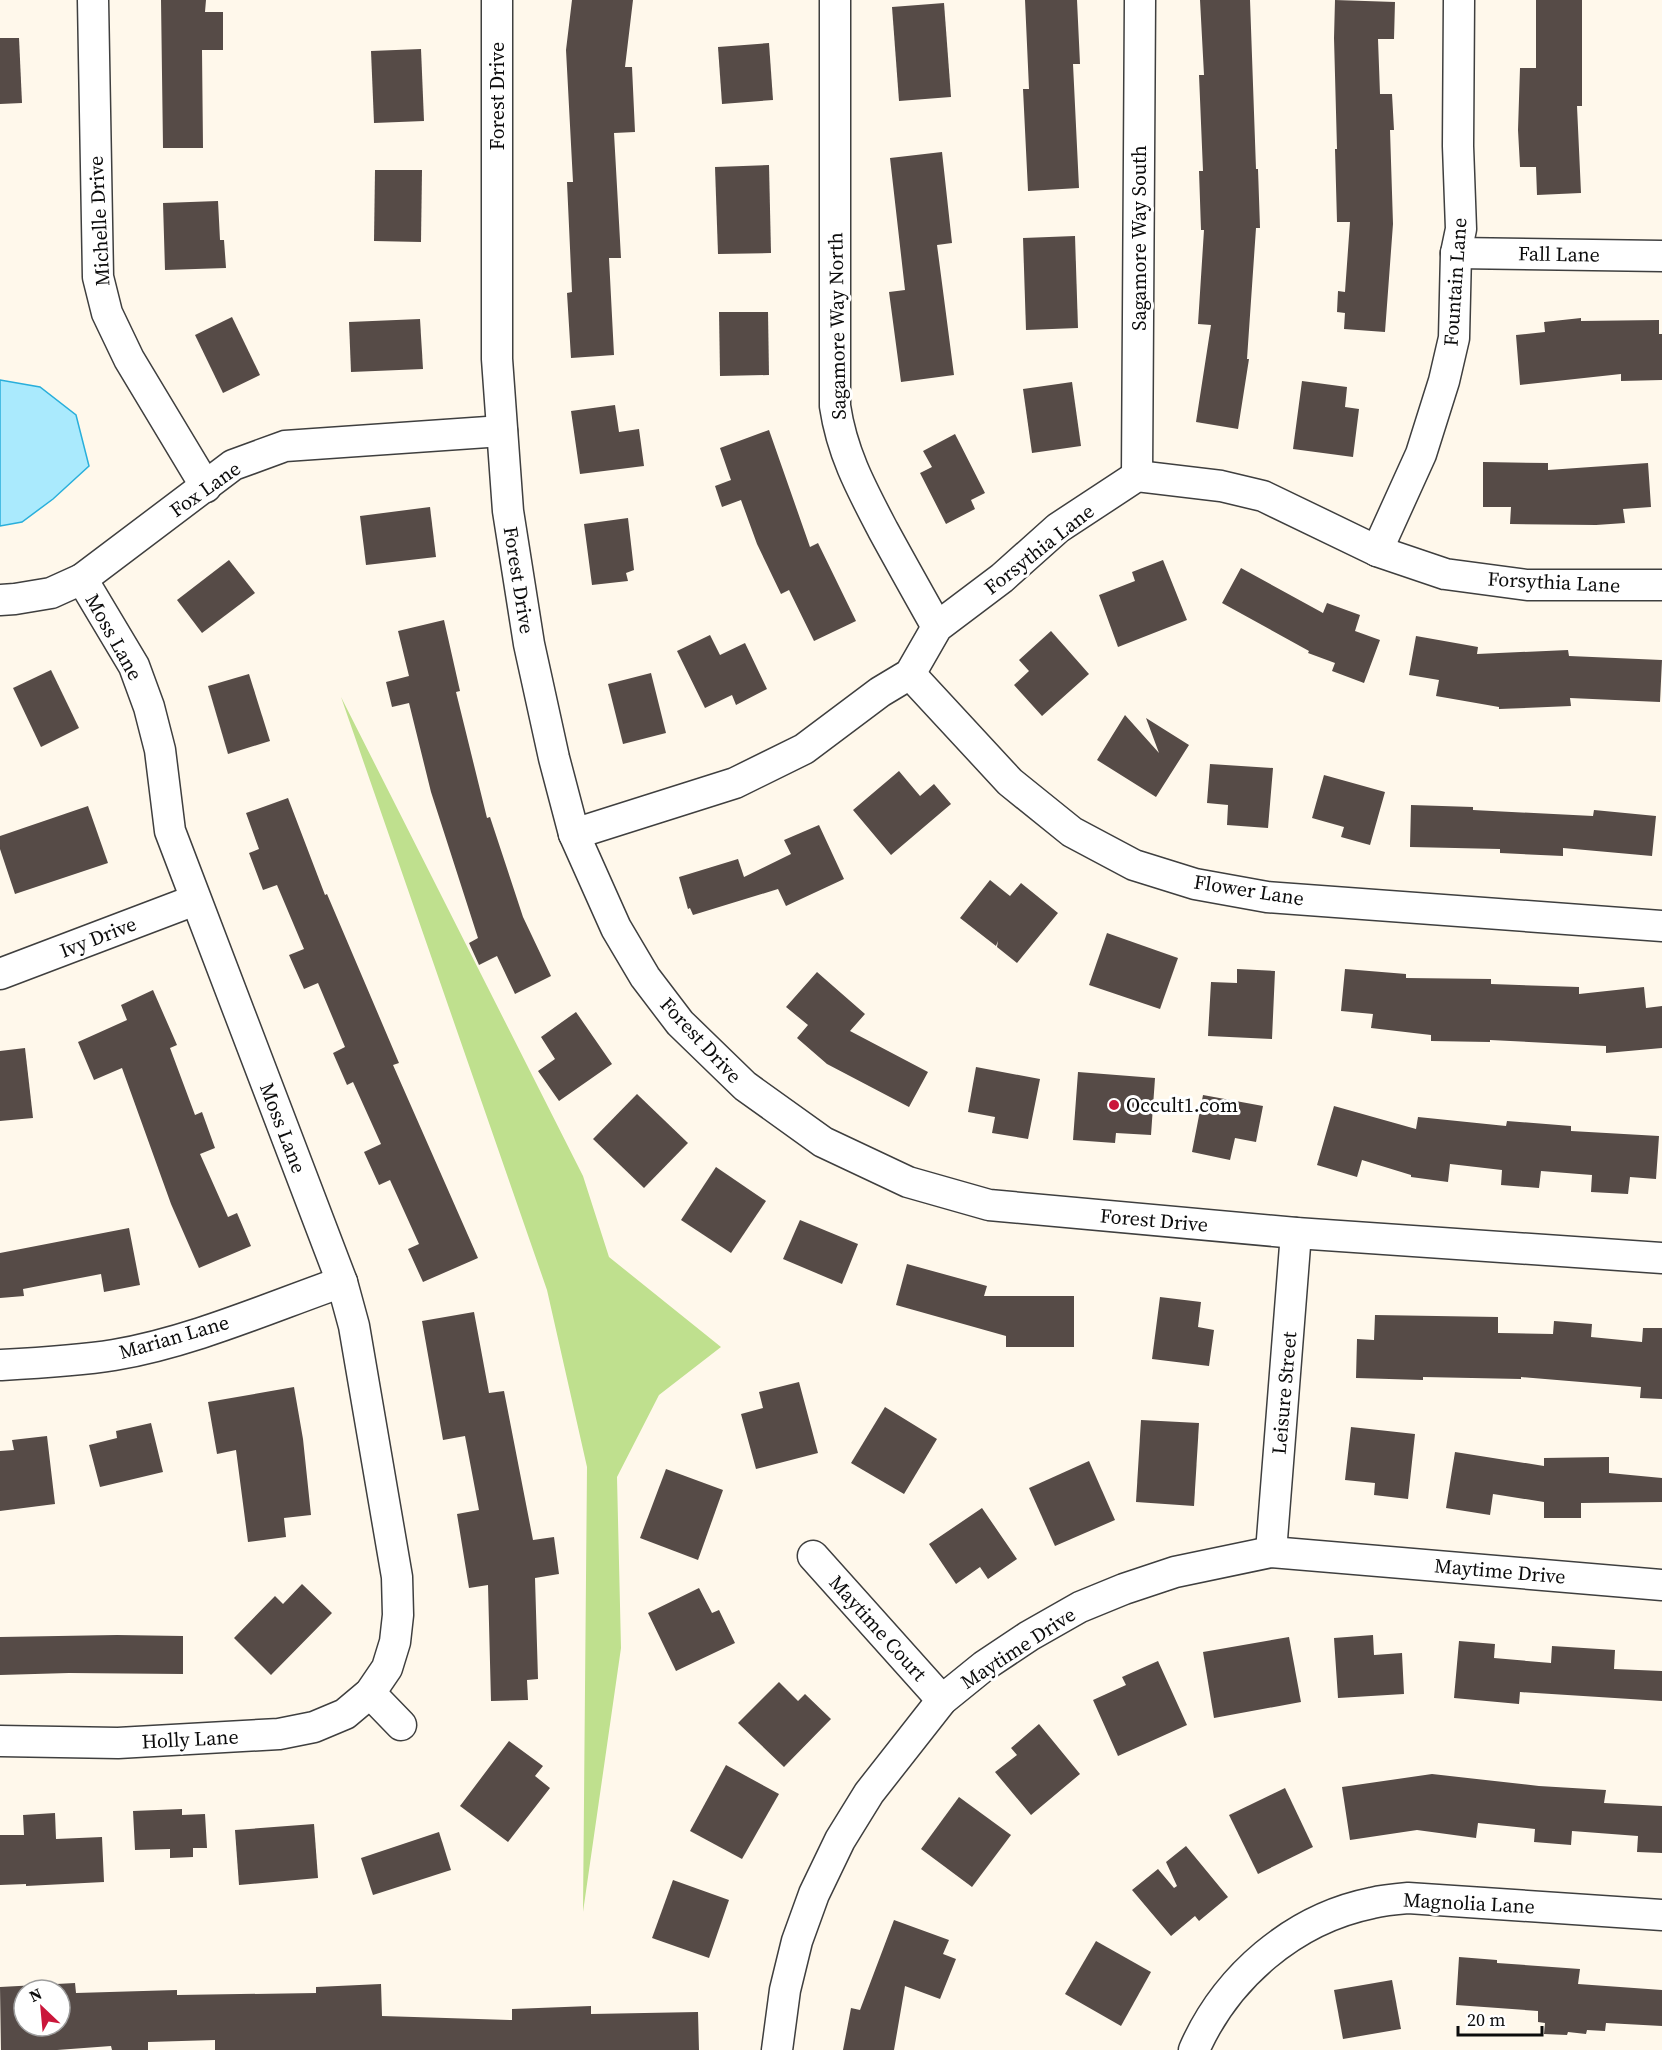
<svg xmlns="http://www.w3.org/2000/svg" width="1662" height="2050" font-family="'Source Serif 4',serif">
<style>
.forest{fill:#bfe08e}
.water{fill:#aaeafd;stroke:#29afdb;stroke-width:1.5}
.building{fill:#564b47;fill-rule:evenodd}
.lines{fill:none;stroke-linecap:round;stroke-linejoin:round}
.street-casing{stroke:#3f3f3f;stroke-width:33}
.street{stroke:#fff;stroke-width:30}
.poi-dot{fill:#ca163a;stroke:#fff;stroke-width:2}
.labels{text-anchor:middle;stroke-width:6;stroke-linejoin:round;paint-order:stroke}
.street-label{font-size:20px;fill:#0c0c0c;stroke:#fff}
.poi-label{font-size:20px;fill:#0c0c0c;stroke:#fff;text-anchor:start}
</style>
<rect width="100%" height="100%" fill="#fff8eb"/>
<path class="forest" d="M 341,697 L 583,1176 L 609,1257 L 721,1347 L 659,1395 L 617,1477 L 621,1648 L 583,1912 L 587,1467 L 547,1290 Z"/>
<path class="water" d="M 0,380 L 40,387 L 76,415 L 89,466 L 53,499 L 22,522 L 0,526 Z"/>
<g class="building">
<path d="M 161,0 L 206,0 L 205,12 L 223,12 L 223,50 L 202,50 L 203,148 L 163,148 Z"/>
<path d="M 572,0 L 633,0 L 625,67 L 632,67 L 635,132 L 614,133 L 621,258 L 609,258 L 614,355 L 571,358 L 567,293 L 572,292 L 567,182 L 573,182 L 566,50 Z"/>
<path d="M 1025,0 L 1077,0 L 1080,64 L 1073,64 L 1079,188 L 1028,191 L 1023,89 L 1029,89 Z"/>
<path d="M 1200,0 L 1250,0 L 1256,169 L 1258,169 L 1260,228 L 1256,228 L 1247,359 L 1249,359 L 1238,429 L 1196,422 L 1211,325 L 1198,324 L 1204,230 L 1201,230 L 1199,171 L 1203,171 L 1199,75 L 1204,75 Z"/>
<path d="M 1335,0 L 1395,2 L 1394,39 L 1378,39 L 1380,94 L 1392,94 L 1394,130 L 1390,130 L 1393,224 L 1385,332 L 1344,329 L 1345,313 L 1337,312 L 1338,291 L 1345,292 L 1350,222 L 1337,222 L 1335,149 L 1337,149 L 1334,38 Z"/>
<path d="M 1536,0 L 1582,0 L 1582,106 L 1577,106 L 1581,193 L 1537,195 L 1536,167 L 1520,167 L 1518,130 L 1520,68 L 1536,68 Z"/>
<path d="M 944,3 L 951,97 L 899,101 L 892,7 Z"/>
<path d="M 0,38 L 19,38 L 22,103 L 0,104 Z"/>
<path d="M 769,43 L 773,100 L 722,104 L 718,47 Z"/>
<path d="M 421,49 L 424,121 L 374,123 L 371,51 Z"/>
<path d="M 942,152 L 952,243 L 937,245 L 954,375 L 901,382 L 889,292 L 905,290 L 890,158 Z"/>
<path d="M 769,165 L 771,253 L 718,254 L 715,167 Z"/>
<path d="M 375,170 L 422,170 L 421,242 L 374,241 Z"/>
<path d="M 218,201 L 220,240 L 224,240 L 226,268 L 165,270 L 163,203 Z"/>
<path d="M 1075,236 L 1078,328 L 1026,330 L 1023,238 Z"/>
<path d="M 719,312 L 768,312 L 769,375 L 720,376 Z"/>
<path d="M 232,317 L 260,375 L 223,393 L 195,335 Z"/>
<path d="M 1581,318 L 1581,321 L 1659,320 L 1659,334 L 1662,334 L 1662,380 L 1621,381 L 1621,374 L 1520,385 L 1516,335 L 1545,332 L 1544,322 Z"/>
<path d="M 420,319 L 423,369 L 351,372 L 349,322 Z"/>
<path d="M 1302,381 L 1347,387 L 1345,407 L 1359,409 L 1353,457 L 1293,449 Z"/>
<path d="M 1072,382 L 1081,446 L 1032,453 L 1023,389 Z"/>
<path d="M 615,405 L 619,432 L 639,429 L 644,466 L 580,474 L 571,411 Z"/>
<path d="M 769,430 L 810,547 L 818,543 L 856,621 L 814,641 L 789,590 L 781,594 L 757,544 L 741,500 L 722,507 L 715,486 L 731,480 L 720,448 Z"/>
<path d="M 955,434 L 985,493 L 971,500 L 975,509 L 946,524 L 920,473 L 932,467 L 923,451 Z"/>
<path d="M 1483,462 L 1548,463 L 1548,470 L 1648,463 L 1651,507 L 1623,509 L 1625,523 L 1596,525 L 1510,524 L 1511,507 L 1483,507 Z"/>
<path d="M 430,507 L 436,557 L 366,565 L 360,516 Z"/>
<path d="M 628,518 L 634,570 L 626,573 L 628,581 L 592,585 L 584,524 Z"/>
<path d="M 229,560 L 255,593 L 202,633 L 177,600 Z"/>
<path d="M 1163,560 L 1187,620 L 1118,647 L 1099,595 L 1135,581 L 1132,572 Z"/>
<path d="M 1241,568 L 1323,613 L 1327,603 L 1360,615 L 1355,631 L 1380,640 L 1364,683 L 1332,671 L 1335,663 L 1308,653 L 1309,651 L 1222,603 Z"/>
<path d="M 444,620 L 460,691 L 456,692 L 487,818 L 490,817 L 523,917 L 551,976 L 515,994 L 497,956 L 479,965 L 469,943 L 478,938 L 431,792 L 409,703 L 392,707 L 386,682 L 409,676 L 398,631 Z"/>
<path d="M 1051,631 L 1089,674 L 1042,716 L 1014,685 L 1029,671 L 1019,660 Z"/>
<path d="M 710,635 L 720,655 L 745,643 L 767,689 L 736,705 L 732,695 L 705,708 L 677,651 Z"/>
<path d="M 1416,636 L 1478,647 L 1477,654 L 1568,650 L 1569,656 L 1662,660 L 1660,702 L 1570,698 L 1571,706 L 1499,709 L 1499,707 L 1436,696 L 1439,680 L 1409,675 Z"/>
<path d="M 51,670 L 79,728 L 41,747 L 13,688 Z"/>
<path d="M 651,673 L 666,733 L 623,744 L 608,684 Z"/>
<path d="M 249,674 L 270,741 L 228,754 L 208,686 Z"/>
<path d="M 1125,715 L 1159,753 L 1146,718 L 1189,745 L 1156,797 L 1097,760 Z"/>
<path d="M 1210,764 L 1273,768 L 1268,828 L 1227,825 L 1228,805 L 1207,803 Z"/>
<path d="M 899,771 L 920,796 L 934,784 L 951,804 L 891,855 L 853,810 Z"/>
<path d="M 1324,775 L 1385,792 L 1370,845 L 1341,837 L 1344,827 L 1312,818 Z"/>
<path d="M 288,798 L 325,895 L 327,894 L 399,1063 L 393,1065 L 478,1258 L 423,1282 L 408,1249 L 419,1244 L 390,1180 L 379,1185 L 364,1152 L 381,1144 L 353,1082 L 347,1085 L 333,1053 L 345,1047 L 318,983 L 304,989 L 289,955 L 304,949 L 277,885 L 263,890 L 249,853 L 259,849 L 246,813 Z"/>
<path d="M 1411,805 L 1473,807 L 1473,810 L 1593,816 L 1594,810 L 1656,816 L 1652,856 L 1563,848 L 1563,856 L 1500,853 L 1500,849 L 1410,847 Z"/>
<path d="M 88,806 L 108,863 L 15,894 L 0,849 L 0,836 Z"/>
<path d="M 819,825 L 844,879 L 786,906 L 778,889 L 693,915 L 690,908 L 688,909 L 679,877 L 738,859 L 744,877 L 791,854 L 784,840 Z"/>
<path d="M 990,880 L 1010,896 L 1021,883 L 1058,913 L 1017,963 L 997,947 L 998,941 L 996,946 L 960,918 Z"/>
<path d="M 1107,933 L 1178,958 L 1160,1009 L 1089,985 Z"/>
<path d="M 1237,969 L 1275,971 L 1272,1039 L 1208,1036 L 1211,982 L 1237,983 Z"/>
<path d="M 1345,969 L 1406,974 L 1406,978 L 1491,979 L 1491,984 L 1579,987 L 1579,994 L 1644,987 L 1646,1008 L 1662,1006 L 1662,1048 L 1606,1053 L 1606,1046 L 1490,1040 L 1490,1042 L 1431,1041 L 1431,1035 L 1371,1028 L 1373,1014 L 1341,1011 Z"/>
<path d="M 817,972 L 865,1014 L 850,1031 L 928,1072 L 909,1107 L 827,1064 L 797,1038 L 808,1025 L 786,1007 Z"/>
<path d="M 153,990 L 177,1045 L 170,1048 L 195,1115 L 202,1112 L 215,1148 L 200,1154 L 228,1217 L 237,1213 L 251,1246 L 199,1268 L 171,1204 L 122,1068 L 94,1080 L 78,1042 L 127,1020 L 121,1005 Z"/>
<path d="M 576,1012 L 612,1064 L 559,1101 L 538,1071 L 555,1059 L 541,1037 Z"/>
<path d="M 25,1048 L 33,1118 L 0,1121 L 0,1051 Z"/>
<path d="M 976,1067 L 1040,1079 L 1028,1139 L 992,1133 L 995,1117 L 968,1112 Z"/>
<path d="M 1078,1072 L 1155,1078 L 1151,1135 L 1116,1133 L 1115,1143 L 1073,1140 Z"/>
<path d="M 637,1094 L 688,1143 L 644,1188 L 593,1139 Z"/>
<path d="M 1203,1095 L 1263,1106 L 1256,1142 L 1235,1138 L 1230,1160 L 1192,1152 Z"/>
<path d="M 1334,1106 L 1416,1129 L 1418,1117 L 1506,1126 L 1507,1121 L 1571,1126 L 1571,1131 L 1659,1136 L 1656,1179 L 1630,1177 L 1628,1194 L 1591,1192 L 1592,1175 L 1541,1171 L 1539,1188 L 1501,1185 L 1502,1170 L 1450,1164 L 1448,1182 L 1411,1177 L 1411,1175 L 1362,1160 L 1357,1177 L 1317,1165 Z"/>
<path d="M 716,1167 L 766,1201 L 731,1253 L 681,1220 Z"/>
<path d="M 800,1220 L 858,1244 L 842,1284 L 783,1259 Z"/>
<path d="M 129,1228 L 140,1285 L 104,1292 L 101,1274 L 23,1289 L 24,1296 L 0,1298 L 0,1253 Z"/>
<path d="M 907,1264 L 987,1286 L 984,1296 L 1074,1296 L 1074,1347 L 1006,1347 L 1006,1336 L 896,1305 Z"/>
<path d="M 1160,1297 L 1201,1302 L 1198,1327 L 1214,1330 L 1209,1366 L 1152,1359 Z"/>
<path d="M 474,1312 L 489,1393 L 504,1391 L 533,1540 L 554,1537 L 559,1574 L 535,1578 L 538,1679 L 527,1680 L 528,1700 L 491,1701 L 488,1585 L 469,1588 L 457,1514 L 479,1510 L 465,1436 L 443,1440 L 422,1321 Z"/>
<path d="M 1375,1315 L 1498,1317 L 1498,1333 L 1553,1334 L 1554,1321 L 1592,1324 L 1591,1337 L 1642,1342 L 1643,1328 L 1662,1328 L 1662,1399 L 1640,1398 L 1641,1387 L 1521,1377 L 1521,1379 L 1423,1377 L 1423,1380 L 1356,1378 L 1357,1339 L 1374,1340 Z"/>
<path d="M 799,1382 L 818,1453 L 756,1469 L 741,1414 L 763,1408 L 759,1392 Z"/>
<path d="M 294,1387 L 303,1439 L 311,1515 L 284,1518 L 286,1537 L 248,1542 L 236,1450 L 217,1454 L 208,1402 Z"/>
<path d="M 885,1407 L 937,1439 L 904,1494 L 851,1463 Z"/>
<path d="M 1141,1420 L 1199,1423 L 1194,1506 L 1136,1502 Z"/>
<path d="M 151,1423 L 163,1472 L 100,1487 L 89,1445 L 117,1438 L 116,1431 Z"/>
<path d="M 1351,1427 L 1415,1434 L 1408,1499 L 1374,1495 L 1375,1483 L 1345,1480 Z"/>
<path d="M 47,1436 L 55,1504 L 0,1511 L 0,1451 L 14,1450 L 12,1440 Z"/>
<path d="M 1455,1452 L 1544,1466 L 1544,1458 L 1609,1457 L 1609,1473 L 1662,1478 L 1662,1502 L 1581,1503 L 1581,1518 L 1544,1518 L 1544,1502 L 1493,1494 L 1490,1515 L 1446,1508 Z"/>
<path d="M 1089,1461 L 1115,1520 L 1055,1546 L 1029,1488 Z"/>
<path d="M 666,1469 L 723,1490 L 698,1560 L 640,1538 Z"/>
<path d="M 982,1508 L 1017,1559 L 988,1579 L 980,1567 L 956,1584 L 929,1544 Z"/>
<path d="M 302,1584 L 332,1613 L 271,1675 L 234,1638 L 275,1596 L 283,1604 Z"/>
<path d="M 699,1588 L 712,1613 L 719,1610 L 735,1643 L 676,1671 L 648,1613 Z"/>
<path d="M 117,1635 L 183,1636 L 183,1674 L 69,1673 L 0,1675 L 0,1637 Z"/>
<path d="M 1373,1635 L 1374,1655 L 1402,1653 L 1404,1694 L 1338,1698 L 1334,1638 Z"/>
<path d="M 1289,1637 L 1301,1702 L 1214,1718 L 1203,1652 Z"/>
<path d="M 1459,1641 L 1495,1644 L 1494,1658 L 1551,1663 L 1552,1646 L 1615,1650 L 1614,1669 L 1662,1671 L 1662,1701 L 1520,1692 L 1519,1704 L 1454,1698 Z"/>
<path d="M 1158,1661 L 1187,1725 L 1118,1756 L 1093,1700 L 1126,1685 L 1122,1677 Z"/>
<path d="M 779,1682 L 798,1701 L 805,1694 L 831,1719 L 784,1767 L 738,1723 Z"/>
<path d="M 1039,1724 L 1080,1774 L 1031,1815 L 995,1772 L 1017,1755 L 1011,1748 Z"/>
<path d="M 509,1741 L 543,1766 L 535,1776 L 550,1788 L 508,1842 L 460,1806 Z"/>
<path d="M 726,1765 L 779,1794 L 742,1859 L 690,1831 Z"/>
<path d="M 1432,1774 L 1539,1786 L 1606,1790 L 1604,1803 L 1662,1806 L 1662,1853 L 1637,1852 L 1638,1836 L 1572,1831 L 1571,1845 L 1534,1842 L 1535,1829 L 1478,1823 L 1476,1838 L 1417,1830 L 1350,1840 L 1342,1787 Z"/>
<path d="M 1285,1788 L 1313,1847 L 1258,1874 L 1229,1815 Z"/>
<path d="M 959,1797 L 1011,1835 L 972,1887 L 921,1849 Z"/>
<path d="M 182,1809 L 182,1815 L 205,1814 L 207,1848 L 193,1848 L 193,1857 L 170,1858 L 170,1849 L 135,1850 L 133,1811 Z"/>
<path d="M 55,1813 L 56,1839 L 102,1837 L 104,1882 L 26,1886 L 26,1884 L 0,1885 L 0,1835 L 24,1835 L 23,1815 Z"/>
<path d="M 314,1824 L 318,1878 L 239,1885 L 235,1830 Z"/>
<path d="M 439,1832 L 451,1870 L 373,1895 L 361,1858 Z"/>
<path d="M 1186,1846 L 1228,1897 L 1199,1921 L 1195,1916 L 1171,1936 L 1132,1890 L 1158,1869 L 1174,1888 L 1177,1886 L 1166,1862 Z"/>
<path d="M 673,1880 L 729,1900 L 709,1958 L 652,1938 Z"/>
<path d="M 894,1920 L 949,1940 L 943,1954 L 956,1959 L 940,1999 L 905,1986 L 894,2050 L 843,2050 L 851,2008 L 860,2010 Z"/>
<path d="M 1096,1941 L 1151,1972 L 1121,2026 L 1065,1994 Z"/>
<path d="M 1459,1957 L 1497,1960 L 1497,1963 L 1580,1969 L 1578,1984 L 1662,1990 L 1662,2026 L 1606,2023 L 1605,2031 L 1587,2030 L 1586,2034 L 1568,2032 L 1567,2035 L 1544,2034 L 1545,2023 L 1538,2022 L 1538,2011 L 1456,2005 Z"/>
<path d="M 1392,1980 L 1401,2029 L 1343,2039 L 1334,1990 Z"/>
<path d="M 75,1983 L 76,1993 L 177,1990 L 177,1995 L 316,1993 L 316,1987 L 381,1984 L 382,2016 L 512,2020 L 512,2009 L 591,2006 L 591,2014 L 698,2012 L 699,2050 L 215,2050 L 215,2040 L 148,2042 L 148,2050 L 112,2050 L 111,2046 L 57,2050 L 1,2050 L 0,1987 ZM 24,1990 L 60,1990 L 60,2026 L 24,2026 Z"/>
</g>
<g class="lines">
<defs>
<g id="street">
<path d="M 93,0 L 98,277 L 107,313 L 129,359 L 206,487"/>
<path d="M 497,0 L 497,359 L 508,511 L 529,644 L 554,758 L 574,834 L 616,928 L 645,977 L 680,1023 L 745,1086 L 823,1142 L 908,1182 L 989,1205 L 1296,1233 L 1662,1258"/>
<path d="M 835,0 L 835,406 C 842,453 861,488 883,530 C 901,563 919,595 937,627"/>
<path d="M 1456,253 L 1662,256"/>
<path d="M 1137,476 L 1140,0"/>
<path d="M 1377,551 L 1421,454 L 1444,381 L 1454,338 L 1456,253 L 1461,229 L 1458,146 L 1459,0"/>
<path d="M 0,600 L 15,599 L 51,593 L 82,579 L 233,465 L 285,446 L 502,431"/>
<path d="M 910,674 L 1010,782 L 1072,832 L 1134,865 L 1195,884 L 1267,897 L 1662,926"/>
<path d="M 574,834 L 735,783 L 804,749 L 880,692 L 910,674 L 937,627 L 1002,578 L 1058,528 L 1137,476 L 1221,486 L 1263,496 L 1377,551 L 1445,574 L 1527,585 L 1662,585"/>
<path d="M 0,974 L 195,900"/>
<path d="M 0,1365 C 38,1363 77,1361 114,1355 C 191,1342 268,1308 342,1282"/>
<path d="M 1271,1552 L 1296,1233"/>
<path d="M 813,1556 L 942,1700"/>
<path d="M 370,1693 L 401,1725"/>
<path d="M 0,1741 L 118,1743 L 279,1734 L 314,1727 L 345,1714 L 370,1693 L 387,1668 L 395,1642 L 398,1615 L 397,1577 L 354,1326 L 342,1282 L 170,831 L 160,750 L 149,707 L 134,666 L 82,579"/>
<path d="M 777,2050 L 785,1990 L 797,1941 L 814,1894 L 840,1840 L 869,1793 L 942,1700 L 984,1666 L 1029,1636 L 1080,1607 L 1124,1589 L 1175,1572 L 1271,1552 L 1662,1585"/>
<path d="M 1194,2050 C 1226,1977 1293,1919 1372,1903 C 1384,1900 1396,1899 1408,1898 L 1662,1915"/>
</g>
</defs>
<use href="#street" class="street-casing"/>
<use href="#street" class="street"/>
</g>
<circle class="poi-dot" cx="1114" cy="1105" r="6"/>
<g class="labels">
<g class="street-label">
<text transform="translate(497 96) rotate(-90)" y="7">Forest Drive</text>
<text transform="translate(99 221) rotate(-93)" y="7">Michelle Drive</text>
<text transform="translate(1139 238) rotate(-90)" y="7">Sagamore Way South</text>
<text transform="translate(1559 254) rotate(1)" y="7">Fall Lane</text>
<text transform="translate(1455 282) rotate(-86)" y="7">Fountain Lane</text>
<text transform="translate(837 326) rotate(-91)" y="7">Sagamore Way North</text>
<text transform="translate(205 489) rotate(-35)" y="7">Fox Lane</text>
<text transform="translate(1039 549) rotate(-38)" y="7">Forsythia Lane</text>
<text transform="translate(519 580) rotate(81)" y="7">Forest Drive</text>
<text transform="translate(1554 582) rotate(3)" y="7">Forsythia Lane</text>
<text transform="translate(114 637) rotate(61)" y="7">Moss Lane</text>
<text transform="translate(1249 890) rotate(9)" y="7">Flower Lane</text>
<text transform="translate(98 937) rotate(-21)" y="7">Ivy Drive</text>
<text transform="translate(701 1040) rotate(47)" y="7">Forest Drive</text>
<text transform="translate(283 1128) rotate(69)" y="7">Moss Lane</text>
<text transform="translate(1154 1220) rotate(5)" y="7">Forest Drive</text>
<text transform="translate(174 1337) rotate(-16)" y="7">Marian Lane</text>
<text transform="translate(1284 1393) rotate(-85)" y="7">Leisure Street</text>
<text transform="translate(1500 1571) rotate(5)" y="7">Maytime Drive</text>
<text transform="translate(878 1628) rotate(48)" y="7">Maytime Court</text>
<text transform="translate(1018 1648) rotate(-33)" y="7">Maytime Drive</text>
<text transform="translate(190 1739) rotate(-3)" y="7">Holly Lane</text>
<text transform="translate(1469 1903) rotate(3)" y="7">Magnolia Lane</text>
</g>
<g class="poi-label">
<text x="1126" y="1112">Occult1.com</text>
</g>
</g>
<g transform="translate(42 2008) rotate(334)"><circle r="28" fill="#ffffff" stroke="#9e9e9e" stroke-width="1.5"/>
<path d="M0-4.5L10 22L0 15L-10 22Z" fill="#ca163a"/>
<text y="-9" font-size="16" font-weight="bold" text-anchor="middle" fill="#0c0c0c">N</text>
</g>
<path d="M1458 2026v9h84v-9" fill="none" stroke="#0c0c0c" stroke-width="3"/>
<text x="1467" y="2026" font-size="18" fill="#0c0c0c" stroke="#ffffff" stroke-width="4.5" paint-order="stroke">20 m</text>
</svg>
